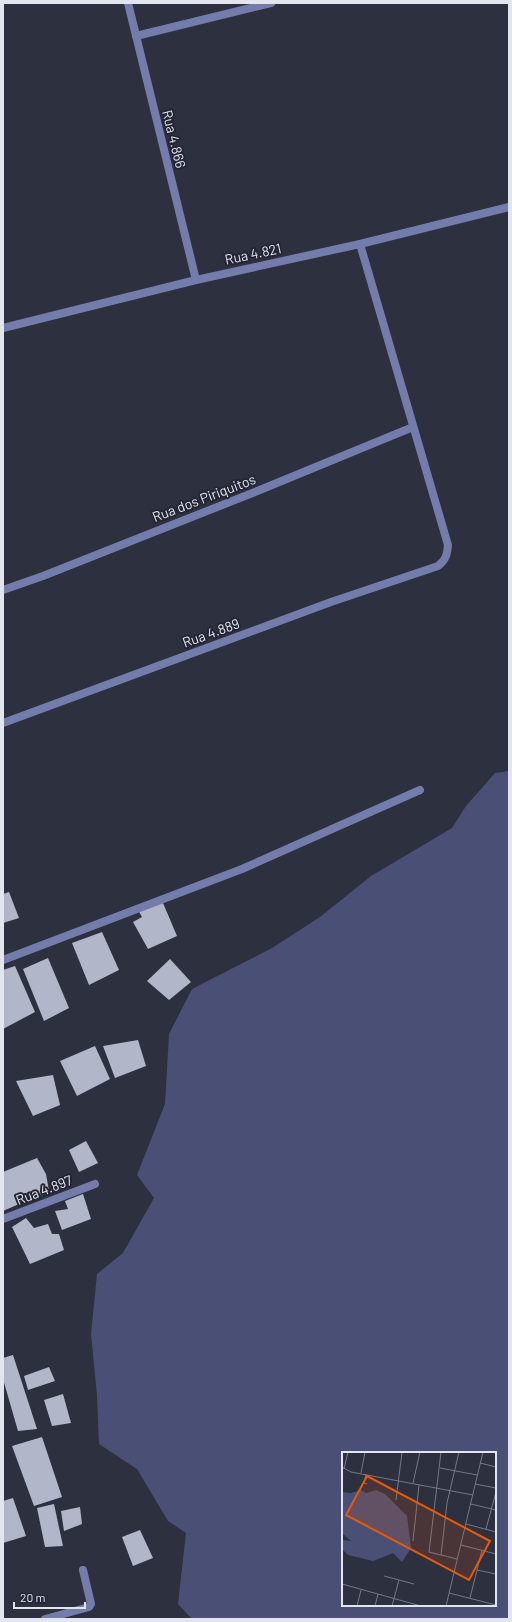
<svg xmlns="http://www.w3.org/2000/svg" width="512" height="1622" font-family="Barlow,sans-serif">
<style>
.green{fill:#4a5075;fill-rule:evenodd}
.building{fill:#b2b6c9}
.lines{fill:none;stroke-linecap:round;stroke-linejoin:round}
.minor{stroke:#747cab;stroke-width:8}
.labels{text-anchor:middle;stroke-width:4;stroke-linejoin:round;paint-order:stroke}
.street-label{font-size:14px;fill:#e2e4ee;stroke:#242635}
.inset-road{fill:none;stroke:#757885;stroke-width:1}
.view{fill:#e8590c;fill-opacity:0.15;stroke:#e8590c;stroke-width:2}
.inset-edge{fill:none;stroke:#e2e4ee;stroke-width:2}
</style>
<rect width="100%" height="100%" fill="#2d303f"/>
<path class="green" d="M 509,771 L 509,1619 L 192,1619 L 178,1604 L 186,1533 L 168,1521 L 137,1469 L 99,1444 L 97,1395 L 91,1334 L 97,1274 L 123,1253 L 154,1198 L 137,1175 L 165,1104 L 169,1034 L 192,989 L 272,948 L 320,917 L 371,876 L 452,828 L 466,806 L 495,773 ZM 343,1453 L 495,1453 L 495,1605 L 343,1605 Z"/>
<g class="building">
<path d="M 9,892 L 19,918 L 3,923 L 3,894 Z"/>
<path d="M 163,903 L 177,936 L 148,949 L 133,922 L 142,917 L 138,910 Z"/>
<path d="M 102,932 L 119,970 L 89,985 L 72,943 Z"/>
<path d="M 48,958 L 69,1008 L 44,1021 L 23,969 Z"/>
<path d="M 170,959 L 191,982 L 169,1000 L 147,981 Z"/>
<path d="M 15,966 L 35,1012 L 3,1029 L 3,970 Z"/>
<path d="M 138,1040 L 146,1066 L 115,1078 L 103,1046 Z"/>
<path d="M 95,1046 L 110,1079 L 77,1096 L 60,1061 Z"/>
<path d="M 53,1075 L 60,1105 L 33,1116 L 16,1081 Z"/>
<path d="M 86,1141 L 98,1163 L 79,1172 L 69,1150 Z"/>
<path d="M 37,1158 L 46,1174 L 49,1191 L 3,1211 L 3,1172 Z"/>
<path d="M 83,1194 L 91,1219 L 62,1230 L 55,1211 L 68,1209 L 65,1201 Z"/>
<path d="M 26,1218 L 34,1228 L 48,1224 L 52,1234 L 59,1234 L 64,1250 L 30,1264 L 12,1227 Z"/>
<path d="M 13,1355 L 37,1429 L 18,1431 L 3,1379 L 3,1358 Z"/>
<path d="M 49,1367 L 55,1381 L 28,1390 L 24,1376 Z"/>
<path d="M 63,1394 L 71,1423 L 52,1426 L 44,1400 Z"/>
<path d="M 42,1437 L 62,1497 L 34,1506 L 12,1446 Z"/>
<path d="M 13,1498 L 26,1536 L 3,1543 L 3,1501 Z"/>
<path d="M 54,1504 L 63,1546 L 45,1547 L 37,1508 Z"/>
<path d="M 80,1507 L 82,1524 L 64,1531 L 61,1511 Z"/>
<path d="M 140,1530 L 153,1558 L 133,1566 L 122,1537 Z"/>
</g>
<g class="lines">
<g class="minor">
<path d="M 128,3 L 196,280"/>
<path d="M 136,36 L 271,3"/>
<path d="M 3,328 L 196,280 L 360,244 L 509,207"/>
<path d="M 3,590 L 43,576 L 255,492 L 413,427"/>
<path d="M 3,723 L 331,602 L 438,566 C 446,560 447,555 448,545 L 360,244"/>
<path d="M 3,960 L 242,869 L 420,790"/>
<path d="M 3,1219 L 95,1184"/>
<path d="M 45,1619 L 89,1607 L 91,1604 L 83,1570"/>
</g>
</g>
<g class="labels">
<g class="street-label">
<text transform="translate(174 139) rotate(76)" y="5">Rua 4.866</text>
<text transform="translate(253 254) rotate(-12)" y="5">Rua 4.821</text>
<text transform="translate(204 498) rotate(-21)" y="5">Rua dos Piriquitos</text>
<text transform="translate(211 633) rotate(-20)" y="5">Rua 4.889</text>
<text transform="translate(44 1190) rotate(-21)" y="5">Rua 4.897</text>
</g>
</g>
<g transform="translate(342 1452)">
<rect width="154" height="154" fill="#2d303f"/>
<path d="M 19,38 L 24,41 L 34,38 L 43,42 L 65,64 L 69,96 L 60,110 L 51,101 L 31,109 L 6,103 L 0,97 L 0,88 L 9,89 L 0,81 L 0,40 L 9,41 Z" fill="#4a5075"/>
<path class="inset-road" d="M 99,0 L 87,100 L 115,107M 138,11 L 154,15M 0,15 L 9,20 L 131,43M 98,16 L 135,23M 2,17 L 6,0M 19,21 L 23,0M 24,22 L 22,31 L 25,32M 71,31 L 78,0M 133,32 L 154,36M 54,48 L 60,0M 129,52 L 154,58M 124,72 L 154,80M 144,77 L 154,40M 71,89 L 77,33M 119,93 L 154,102M 99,103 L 105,51 L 117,0M 135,118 L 154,122M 42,124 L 72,132M 0,132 L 79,154M 107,141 L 154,153M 128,146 L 140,98M 15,154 L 19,138M 33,154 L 36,142M 50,154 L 57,128M 104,154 L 141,0"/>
<path class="view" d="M 25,24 L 148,89 L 127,128 L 4,63 Z"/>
<rect width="154" height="154" class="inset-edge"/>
</g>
<rect width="512" height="1622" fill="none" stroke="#e2e4ee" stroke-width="8"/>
<path d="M14 1602v6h71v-6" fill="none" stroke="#e2e4ee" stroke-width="2"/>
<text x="20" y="1602" font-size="12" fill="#e2e4ee" stroke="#242635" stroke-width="3" paint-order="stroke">20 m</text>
</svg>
